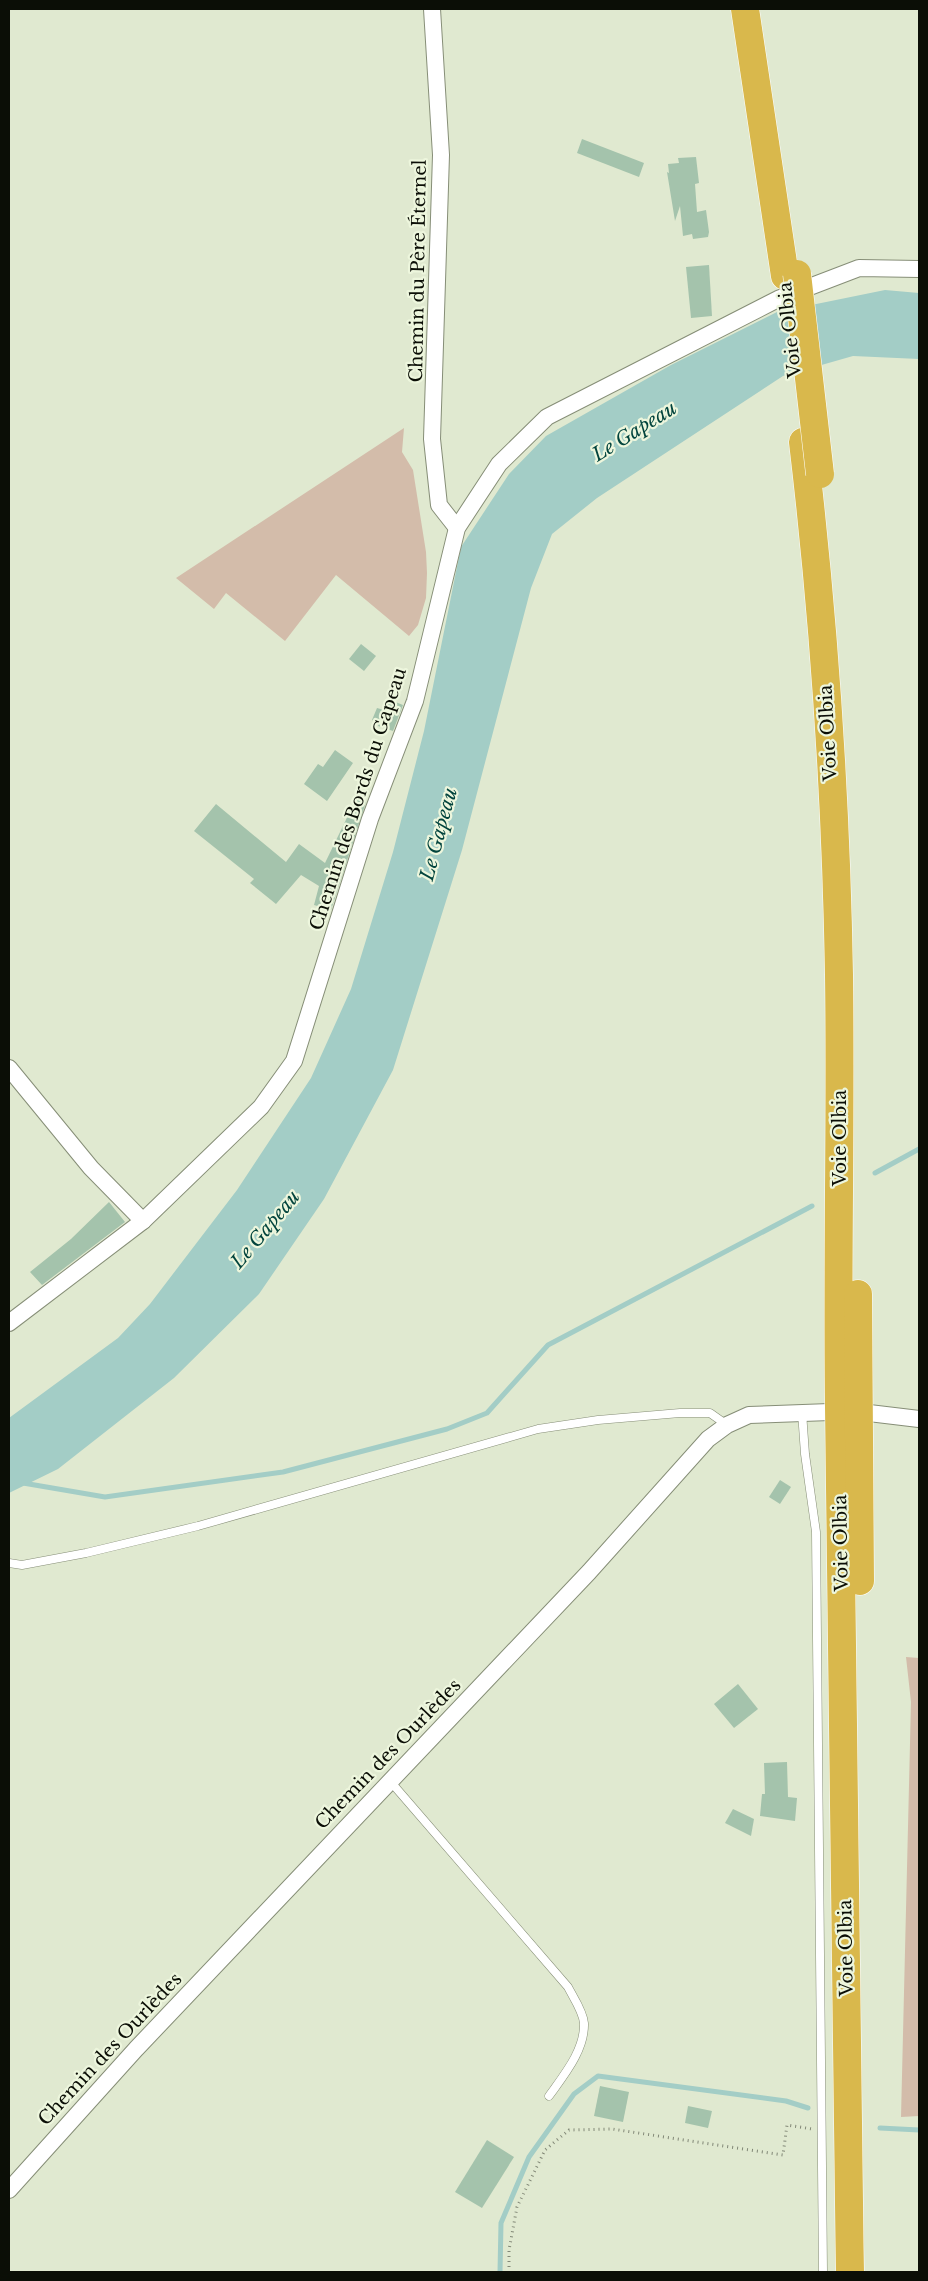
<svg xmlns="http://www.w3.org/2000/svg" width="928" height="2281" font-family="'Libre Baskerville',serif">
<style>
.green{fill:#d3bcaa}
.water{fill:#a3cdc6}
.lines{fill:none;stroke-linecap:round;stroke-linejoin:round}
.stream{stroke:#a3cdc6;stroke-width:5}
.building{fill:#a4c3ac}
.lane-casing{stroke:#868e77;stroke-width:9}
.street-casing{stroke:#868e77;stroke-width:18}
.highway-casing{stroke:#fff;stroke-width:29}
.path{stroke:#828877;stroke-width:3;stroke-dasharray:1 4;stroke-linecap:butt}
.lane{stroke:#fff;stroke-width:8}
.street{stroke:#fff;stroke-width:16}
.highway{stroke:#d9b84c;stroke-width:28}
.highway-bridge-casing{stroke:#fff;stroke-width:29;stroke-linecap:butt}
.highway-bridge{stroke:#d9b84c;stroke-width:28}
.labels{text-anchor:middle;stroke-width:4.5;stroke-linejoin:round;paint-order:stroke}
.street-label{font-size:18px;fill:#0b0e06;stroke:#edf6dd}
.water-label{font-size:19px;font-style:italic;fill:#02443d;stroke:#edf6dd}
</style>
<rect width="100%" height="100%" fill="#e0e9d0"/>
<g class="green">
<path d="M 404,428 L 402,452 L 413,470 L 426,552 L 427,573 L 426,598 L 418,625 L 409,636 L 336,575 L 285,641 L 226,593 L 214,609 L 176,578 Z"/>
<path d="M 906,1657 L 919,1658 L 919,2116 L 901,2117 L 911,1702 Z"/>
</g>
<path class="water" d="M 885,290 L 919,293 L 919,359 L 853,356 L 783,376 L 597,498 L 552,534 L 531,588 L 462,850 L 393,1070 L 324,1199 L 259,1294 L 174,1378 L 58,1469 L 9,1493 L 9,1418 L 118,1338 L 150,1304 L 237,1190 L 311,1078 L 351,989 L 393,852 L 424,731 L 461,547 L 509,474 L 546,436 L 671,365 L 777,312 Z"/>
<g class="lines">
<g class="stream">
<path d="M 875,1173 L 919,1149"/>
<path d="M 23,1483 L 105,1497 L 283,1472 L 447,1429 L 487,1413 L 548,1345 L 812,1206"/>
<path d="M 880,2128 L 919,2130"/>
<path d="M 500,2272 L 501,2223 L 529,2157 L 574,2094 L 598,2076 L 786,2101 L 808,2108"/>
</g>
</g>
<g class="building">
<path d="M 582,139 L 644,163 L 639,177 L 577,153 Z"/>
<path d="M 696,157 L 699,183 L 695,184 L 697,212 L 706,210 L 709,232 L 708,237 L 693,239 L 692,234 L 683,236 L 680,206 L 675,221 L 667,172 L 669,173 L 668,164 L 679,163 L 678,158 Z"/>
<path d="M 709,265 L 712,316 L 691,318 L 686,267 Z"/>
<path d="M 361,644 L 376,656 L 364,671 L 349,659 Z"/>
<path d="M 388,699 L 403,705 L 393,731 L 378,726 L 379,723 L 372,720 L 377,708 L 384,710 Z"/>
<path d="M 335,750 L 353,763 L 327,801 L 304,784 L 318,764 L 323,767 Z"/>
<path d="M 357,797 L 366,802 L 331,910 L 314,905 L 319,886 L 301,875 L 276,904 L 250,883 L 254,879 L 194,831 L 216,804 L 286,862 L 299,844 L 325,863 Z"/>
<path d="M 109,1202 L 125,1222 L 42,1285 L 30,1272 L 71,1239 Z"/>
<path d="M 780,1480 L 791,1487 L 780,1504 L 769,1497 Z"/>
<path d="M 738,1684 L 758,1709 L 734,1728 L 714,1704 Z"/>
<path d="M 787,1762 L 788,1797 L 797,1798 L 795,1821 L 760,1816 L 762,1794 L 765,1794 L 764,1763 Z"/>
<path d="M 733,1809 L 754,1819 L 751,1836 L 725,1823 Z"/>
<path d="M 600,2086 L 629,2092 L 623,2122 L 594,2116 Z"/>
<path d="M 688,2106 L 712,2111 L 708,2128 L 685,2123 Z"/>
<path d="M 487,2140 L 514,2157 L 482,2208 L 455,2192 Z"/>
</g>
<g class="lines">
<defs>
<g id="lane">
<path d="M 802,1412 L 805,1454 L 816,1532 L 823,2272"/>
<path d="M 9,1563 L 22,1565 L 86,1553 L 198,1526 L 538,1429 L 598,1420 L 680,1413 L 710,1413 L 727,1425"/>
<path d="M 390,1781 L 568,1987 C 573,1997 583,2011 584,2023 C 585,2050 564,2075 549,2096"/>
</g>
<g id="street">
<path d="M 432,9 L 441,155 L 432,439 L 439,505 L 457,528"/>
<path d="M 9,1068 L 91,1168 L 143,1221"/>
<path d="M 9,1323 L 143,1221 L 261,1107 L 294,1061 L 370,819 L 415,701 L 457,528 L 499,464 L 547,417 L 778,299 L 859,268 L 919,269"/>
<path d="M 869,1413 L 919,1419"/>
<path d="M 9,2190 L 136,2049 L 589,1572 L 708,1439 L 727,1425 L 749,1415 L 830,1412"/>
</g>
<g id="highway">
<path d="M 745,9 L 785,276"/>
<path d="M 803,442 C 824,619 836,797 839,975 C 841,1119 837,1263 839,1407 C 842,1696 845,1984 850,2272"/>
<path d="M 858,1294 L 860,1581"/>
</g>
</defs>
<use href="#lane" class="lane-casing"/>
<use href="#street" class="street-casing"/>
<use href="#highway" class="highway-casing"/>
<path class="path" d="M 509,2272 L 509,2250 L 517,2207 L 545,2150 L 569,2130 L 612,2129 L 783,2155 L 787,2125 L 812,2129"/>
<use href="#lane" class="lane"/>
<use href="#street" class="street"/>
<use href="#highway" class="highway"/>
<defs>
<path id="highway-bridge" d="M 797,274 L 820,474"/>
</defs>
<use href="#highway-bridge" class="highway-bridge-casing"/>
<use href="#highway-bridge" class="highway-bridge"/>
</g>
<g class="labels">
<g class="street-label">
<text transform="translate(418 271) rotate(-89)" y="6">Chemin du Père Éternel</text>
<text transform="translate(790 330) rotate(-96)" y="6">Voie Olbia</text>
<text transform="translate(828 733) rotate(-93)" y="6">Voie Olbia</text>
<text transform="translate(358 799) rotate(-72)" y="6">Chemin des Bords du Gapeau</text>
<text transform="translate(840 1138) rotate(-90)" y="6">Voie Olbia</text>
<text transform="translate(841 1543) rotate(-91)" y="6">Voie Olbia</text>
<text transform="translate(388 1754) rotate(-46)" y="6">Chemin des Ourlèdes</text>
<text transform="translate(846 1948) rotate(-91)" y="6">Voie Olbia</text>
<text transform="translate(110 2049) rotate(-47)" y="6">Chemin des Ourlèdes</text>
</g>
<g class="water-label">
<text transform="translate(634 431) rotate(-32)" y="7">Le Gapeau</text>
<text transform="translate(438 834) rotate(-75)" y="7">Le Gapeau</text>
<text transform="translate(265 1229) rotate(-50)" y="7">Le Gapeau</text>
</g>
</g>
<rect width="928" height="2281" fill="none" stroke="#0b0e06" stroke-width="20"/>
</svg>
